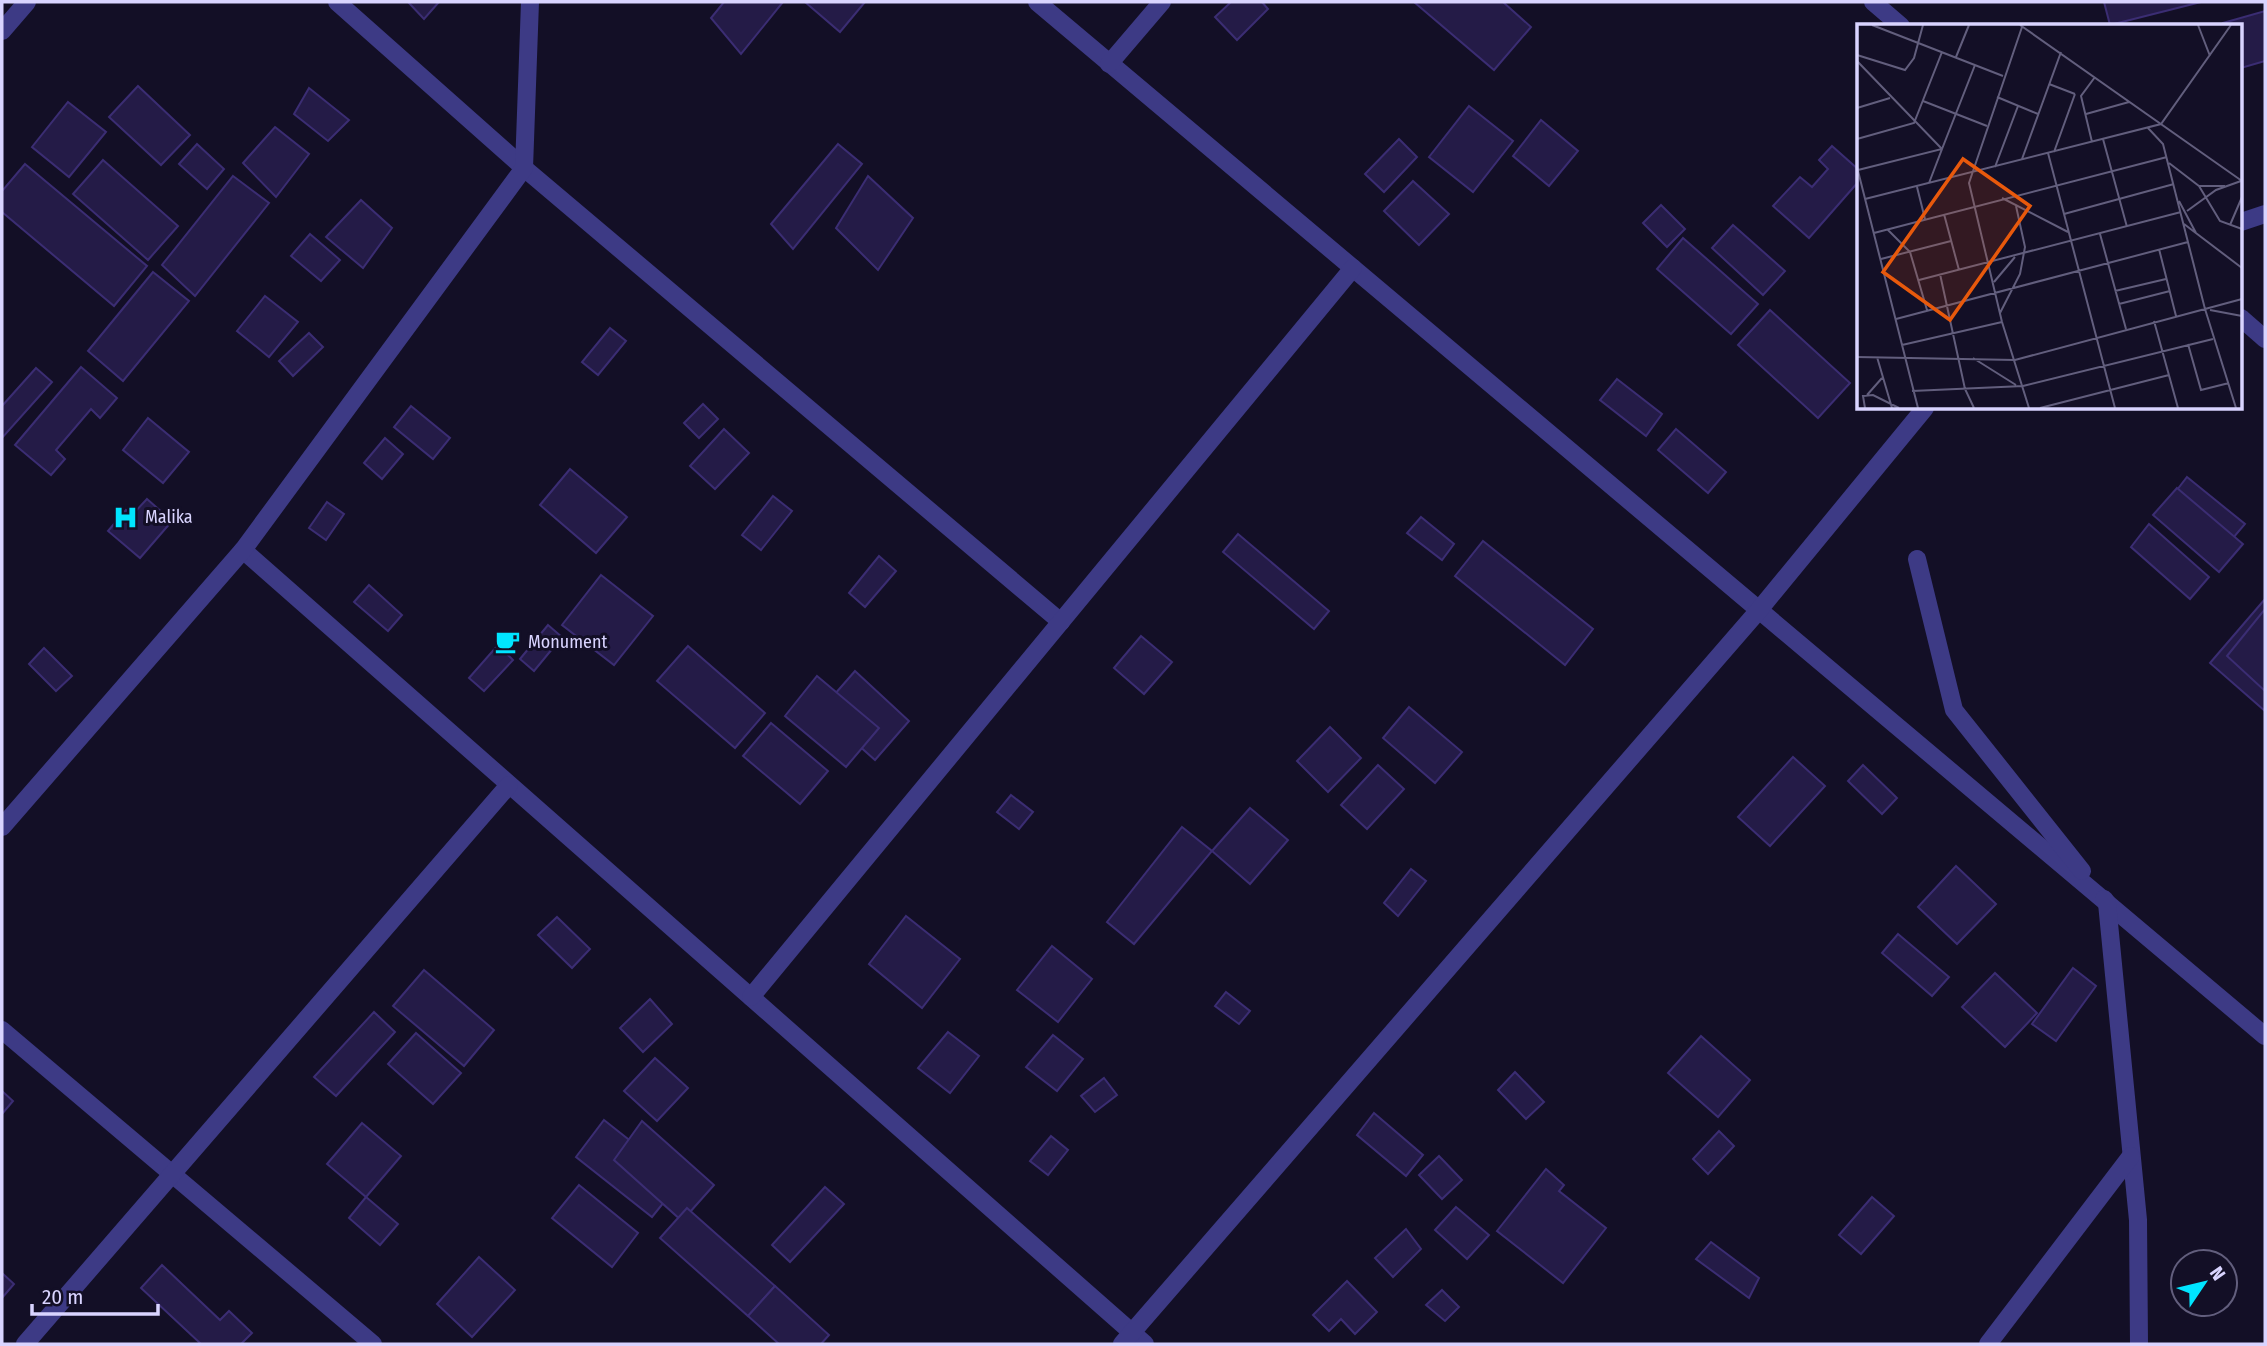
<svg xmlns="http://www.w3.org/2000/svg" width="2267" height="1346" font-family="'Fira Sans Condensed',sans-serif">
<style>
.building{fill:#241b47;stroke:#3b2d73;stroke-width:2}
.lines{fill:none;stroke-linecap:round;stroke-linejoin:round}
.minor{stroke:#3d3a85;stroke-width:18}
.labels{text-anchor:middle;stroke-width:6;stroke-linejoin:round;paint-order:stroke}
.poi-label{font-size:18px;fill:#d9d4ff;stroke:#130f26;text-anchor:start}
.inset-road{fill:none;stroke:#625e7d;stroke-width:2}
.view{fill:#e8590c;fill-opacity:0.15;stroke:#e8590c;stroke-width:3.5}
.inset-edge{fill:none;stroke:#d9d4ff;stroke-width:3.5}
</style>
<rect width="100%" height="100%" fill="#130f26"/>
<g class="building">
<path d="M 408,2 L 439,2 L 424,19 Z"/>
<path d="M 724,2 L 783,2 L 741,54 L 711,18 Z"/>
<path d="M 805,2 L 865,2 L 840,32 Z"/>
<path d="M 1231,2 L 1262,2 L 1268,9 L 1237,40 L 1215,17 Z"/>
<path d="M 1414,2 L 1503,2 L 1531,27 L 1494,70 Z"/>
<path d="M 2104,2 L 2201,2 L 2110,25 Z"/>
<path d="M 2265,11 L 2265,61 L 2241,68 L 2241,26 L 2224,26 L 2223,23 Z"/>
<path d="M 138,86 L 190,135 L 161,165 L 109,117 Z"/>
<path d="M 309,88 L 349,120 L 328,141 L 294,114 Z"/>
<path d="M 68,102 L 106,132 L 69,177 L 32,147 Z"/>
<path d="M 1469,106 L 1513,141 L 1473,192 L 1429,157 Z"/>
<path d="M 1541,120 L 1578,151 L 1549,186 L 1513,156 Z"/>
<path d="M 275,127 L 309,154 L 276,197 L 243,163 Z"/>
<path d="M 1399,139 L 1417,157 L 1384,192 L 1365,174 Z"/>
<path d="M 197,144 L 224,169 L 207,189 L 179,164 Z"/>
<path d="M 838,144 L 862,164 L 793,249 L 771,224 Z"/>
<path d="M 1832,146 L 1859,170 L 1859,181 L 1809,238 L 1773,206 L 1800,177 L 1812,187 L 1828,169 L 1819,160 Z"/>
<path d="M 103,160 L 178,226 L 148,260 L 73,194 Z"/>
<path d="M 25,164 L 147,266 L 114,306 L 2,212 L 2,191 Z"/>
<path d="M 233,176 L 269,203 L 195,296 L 162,265 Z"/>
<path d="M 868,176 L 913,218 L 878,270 L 836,228 Z"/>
<path d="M 1413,181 L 1449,214 L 1419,245 L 1384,211 Z"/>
<path d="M 361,200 L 392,228 L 363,268 L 326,237 Z"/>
<path d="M 1661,205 L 1685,229 L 1667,247 L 1643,223 Z"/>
<path d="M 1733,225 L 1785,271 L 1763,295 L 1712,248 Z"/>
<path d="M 310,234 L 340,260 L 321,281 L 291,256 Z"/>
<path d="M 1683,238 L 1758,304 L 1731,334 L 1657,269 Z"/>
<path d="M 153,272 L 189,301 L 123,381 L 88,351 Z"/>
<path d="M 265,296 L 298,322 L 269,357 L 237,331 Z"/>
<path d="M 1770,310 L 1850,383 L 1818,418 L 1738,345 Z"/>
<path d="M 610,328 L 626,341 L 598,375 L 582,362 Z"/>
<path d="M 309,333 L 323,347 L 293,376 L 279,361 Z"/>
<path d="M 81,367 L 117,398 L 100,418 L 91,409 L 56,450 L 65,459 L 51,475 L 15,445 Z"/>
<path d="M 36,368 L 52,382 L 2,438 L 2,406 Z"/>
<path d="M 1617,379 L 1662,414 L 1646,436 L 1600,400 Z"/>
<path d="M 703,404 L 718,419 L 699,438 L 684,423 Z"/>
<path d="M 411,406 L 450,438 L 433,459 L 394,427 Z"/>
<path d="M 148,418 L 189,452 L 163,483 L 123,450 Z"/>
<path d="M 724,429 L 749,453 L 715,489 L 690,466 Z"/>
<path d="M 1676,429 L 1726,472 L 1708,493 L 1658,450 Z"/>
<path d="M 385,438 L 403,454 L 382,479 L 364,463 Z"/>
<path d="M 570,469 L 627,517 L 596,553 L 540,505 Z"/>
<path d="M 2187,477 L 2245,524 L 2227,545 L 2170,499 Z"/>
<path d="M 2177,488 L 2243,544 L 2219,572 L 2153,515 Z"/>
<path d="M 773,496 L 792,511 L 761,550 L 742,535 Z"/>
<path d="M 147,499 L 172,521 L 140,558 L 108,531 L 126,510 L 132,515 Z"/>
<path d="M 327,502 L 344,514 L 326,540 L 309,528 Z"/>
<path d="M 1421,517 L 1454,544 L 1442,560 L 1407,533 Z"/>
<path d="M 2149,524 L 2209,577 L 2190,599 L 2131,547 Z"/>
<path d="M 1238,534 L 1329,611 L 1314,629 L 1223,552 Z"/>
<path d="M 1483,541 L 1593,629 L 1565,665 L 1455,576 Z"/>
<path d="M 879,556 L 896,571 L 865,607 L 849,593 Z"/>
<path d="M 601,575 L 653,616 L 614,665 L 562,625 Z"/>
<path d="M 369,585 L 402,615 L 388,631 L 354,602 Z"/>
<path d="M 2265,599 L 2265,711 L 2210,663 Z"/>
<path d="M 2265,609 L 2265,691 L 2227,656 Z"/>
<path d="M 548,625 L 562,637 L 534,671 L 520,659 Z"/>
<path d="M 1141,636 L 1172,662 L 1144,694 L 1114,668 Z"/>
<path d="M 498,645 L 513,660 L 484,691 L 469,678 Z"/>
<path d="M 688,646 L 765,713 L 735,748 L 657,681 Z"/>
<path d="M 44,648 L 72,676 L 56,691 L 29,664 Z"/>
<path d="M 855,671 L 909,721 L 875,760 L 820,711 Z"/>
<path d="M 817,676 L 879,728 L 846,767 L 785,716 Z"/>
<path d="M 1409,707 L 1462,752 L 1435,783 L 1383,738 Z"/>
<path d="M 771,723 L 828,771 L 800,804 L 743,756 Z"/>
<path d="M 1330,727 L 1361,758 L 1328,792 L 1297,761 Z"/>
<path d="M 1793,757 L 1825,786 L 1770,846 L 1738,817 Z"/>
<path d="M 1378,765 L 1404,789 L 1367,829 L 1341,805 Z"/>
<path d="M 1863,765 L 1897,798 L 1882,814 L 1848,781 Z"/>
<path d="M 1011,795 L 1033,812 L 1019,829 L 997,812 Z"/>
<path d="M 1250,808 L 1288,840 L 1250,884 L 1212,851 Z"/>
<path d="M 1182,827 L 1212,851 L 1134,944 L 1107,922 Z"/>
<path d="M 1956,866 L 1996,904 L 1957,944 L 1918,907 Z"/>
<path d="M 1411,869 L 1426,881 L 1398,916 L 1384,903 Z"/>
<path d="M 906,916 L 960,959 L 922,1008 L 869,964 Z"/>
<path d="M 557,917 L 590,949 L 572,968 L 538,935 Z"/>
<path d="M 1898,934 L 1949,977 L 1932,996 L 1882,953 Z"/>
<path d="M 1052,946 L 1092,979 L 1058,1022 L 1017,990 Z"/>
<path d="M 2073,968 L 2096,986 L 2056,1041 L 2032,1024 Z"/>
<path d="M 424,970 L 494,1030 L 464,1066 L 393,1006 Z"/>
<path d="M 1995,973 L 2037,1013 L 2005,1047 L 1962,1007 Z"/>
<path d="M 1226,992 L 1250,1011 L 1239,1024 L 1215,1006 Z"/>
<path d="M 650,999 L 672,1024 L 643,1052 L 620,1028 Z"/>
<path d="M 374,1012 L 395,1032 L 336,1096 L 314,1077 Z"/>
<path d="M 948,1032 L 979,1056 L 950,1093 L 918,1068 Z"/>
<path d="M 416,1033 L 461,1073 L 433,1104 L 388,1064 Z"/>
<path d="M 1053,1035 L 1083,1059 L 1057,1091 L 1026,1067 Z"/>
<path d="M 1701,1036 L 1750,1080 L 1718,1117 L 1668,1073 Z"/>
<path d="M 655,1058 L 688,1088 L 657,1121 L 624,1091 Z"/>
<path d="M 1515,1072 L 1544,1102 L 1526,1119 L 1498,1090 Z"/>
<path d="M 1104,1078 L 1117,1095 L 1095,1112 L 1081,1096 Z"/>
<path d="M 2,1091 L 13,1101 L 2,1114 Z"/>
<path d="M 1374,1113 L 1423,1155 L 1406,1176 L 1357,1135 Z"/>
<path d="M 604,1120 L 681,1181 L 652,1217 L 576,1157 Z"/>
<path d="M 642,1121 L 714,1185 L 682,1221 L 614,1160 Z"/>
<path d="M 362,1123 L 401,1156 L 366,1197 L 327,1164 Z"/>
<path d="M 1719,1131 L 1734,1146 L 1708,1174 L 1693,1159 Z"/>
<path d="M 1051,1136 L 1068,1150 L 1048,1175 L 1030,1161 Z"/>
<path d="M 1439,1156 L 1462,1180 L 1442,1199 L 1419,1175 Z"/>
<path d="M 1546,1169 L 1564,1185 L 1559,1191 L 1606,1228 L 1563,1283 L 1497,1231 Z"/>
<path d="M 579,1185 L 638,1233 L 612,1267 L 552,1218 Z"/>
<path d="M 825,1187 L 844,1204 L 790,1262 L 772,1245 Z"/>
<path d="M 366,1197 L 398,1224 L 380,1245 L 349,1218 Z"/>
<path d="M 1872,1197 L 1894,1216 L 1861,1254 L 1839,1235 Z"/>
<path d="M 1456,1207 L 1489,1235 L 1467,1259 L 1435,1230 Z"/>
<path d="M 687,1208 L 775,1286 L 748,1316 L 660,1238 Z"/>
<path d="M 1406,1229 L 1421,1249 L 1393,1277 L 1375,1258 Z"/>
<path d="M 1711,1242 L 1759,1278 L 1749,1298 L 1696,1259 Z"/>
<path d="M 479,1257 L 515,1290 L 472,1337 L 437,1304 Z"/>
<path d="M 162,1265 L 220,1320 L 229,1311 L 252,1333 L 241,1344 L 201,1344 L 141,1288 Z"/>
<path d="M 2,1273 L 14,1284 L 2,1298 Z"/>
<path d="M 1347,1281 L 1377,1312 L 1355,1334 L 1341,1319 L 1329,1331 L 1313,1315 Z"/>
<path d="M 775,1286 L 829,1335 L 821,1344 L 779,1344 L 748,1316 Z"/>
<path d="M 1442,1290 L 1459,1307 L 1445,1321 L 1426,1305 Z"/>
</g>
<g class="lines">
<g class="minor">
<path d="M 337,2 L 524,168 L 1061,622"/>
<path d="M 1037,2 L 2265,1036"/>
<path d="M 1873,2 L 1901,26"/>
<path d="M 2,31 L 27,2"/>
<path d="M 1109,64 L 1162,2"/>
<path d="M 2241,222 L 2265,214"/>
<path d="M 2241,318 L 2265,339"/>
<path d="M 243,550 L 1145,1344"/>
<path d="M 1917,559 L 1954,710 L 2082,871"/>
<path d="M 2,827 L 243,550 L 524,168 L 530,2"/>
<path d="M 2104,899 L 2107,903 L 2138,1220 L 2139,1344"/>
<path d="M 751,997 L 1353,268"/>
<path d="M 2,1030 L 373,1344"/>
<path d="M 25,1344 L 509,785"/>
<path d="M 1122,1344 L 1759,610 L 1925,408"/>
<path d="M 1988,1344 L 2131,1156"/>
</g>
</g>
<defs>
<symbol id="hospital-bare" viewBox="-9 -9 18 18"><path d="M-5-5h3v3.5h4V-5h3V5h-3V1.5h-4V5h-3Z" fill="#00e5ff" stroke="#130f26" stroke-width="2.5" paint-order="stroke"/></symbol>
<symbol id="cafe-bare" viewBox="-9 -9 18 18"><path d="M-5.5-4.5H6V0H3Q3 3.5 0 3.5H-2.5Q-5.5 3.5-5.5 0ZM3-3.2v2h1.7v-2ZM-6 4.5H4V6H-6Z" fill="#00e5ff" stroke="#130f26" stroke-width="2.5" paint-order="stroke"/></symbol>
</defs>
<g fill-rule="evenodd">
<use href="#hospital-bare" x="108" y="500" width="35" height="35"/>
<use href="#cafe-bare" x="490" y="624" width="35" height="35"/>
</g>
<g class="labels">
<g class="poi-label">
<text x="145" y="523">Malika</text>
<text x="528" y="648">Monument</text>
</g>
</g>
<g transform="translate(1857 24)">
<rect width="385" height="385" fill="#130f26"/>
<path class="inset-road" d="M 15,1 L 146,52M 163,1 L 385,157M 341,1 L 353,32M 165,3 L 112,159 L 145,298 L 172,384M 0,31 L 48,46 L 57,34 L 66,1M 99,33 L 112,1M 0,37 L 85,125 L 72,159M 192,60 L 218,70M 140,73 L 181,90M 66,77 L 130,102M 0,84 L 33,74M 229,90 L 272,78M 0,115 L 57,99 L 85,28M 246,115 L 270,203M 235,118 L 224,72 L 238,53M 197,128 L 218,70M 191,129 L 258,384M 165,135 L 204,28M 312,139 L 342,162 L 368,162M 0,143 L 61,384M 138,143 L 161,82M 1,146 L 85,125 L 118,41M 342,162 L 363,197 L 385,205M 60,163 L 68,195M 145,174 L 211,208M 8,175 L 304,100 L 374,1M 322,177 L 339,209M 330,187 L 359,166 L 384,157M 87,190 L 102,246M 207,190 L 317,160M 327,200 L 385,244M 373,201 L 385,173M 30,205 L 53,228 L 70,286M 17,209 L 310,133M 243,210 L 269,305M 302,225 L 319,292M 24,235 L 94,217M 83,250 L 108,365 L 117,384M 62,256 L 324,188M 137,258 L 158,233M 258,267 L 309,255M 262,280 L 313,267M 348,285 L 379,384M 348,285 L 385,275M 353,286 L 385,292M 143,289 L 163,250 L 168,223 L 159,182M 39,295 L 331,218M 297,297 L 321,384M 331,320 L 344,366 L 372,359M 45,321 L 145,298M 0,333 L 158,336 L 348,285 L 306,120 L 291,104M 20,333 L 35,384M 116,334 L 159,361M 55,367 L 166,362 L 356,315M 10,371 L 25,354M 8,384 L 6,372 L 16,371 L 42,384M 183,384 L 312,351"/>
<path class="view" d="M 106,135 L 173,182 L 93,296 L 26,248 Z"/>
<rect width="385" height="385" class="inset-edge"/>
</g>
<rect width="2267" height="1346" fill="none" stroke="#d9d4ff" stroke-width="7"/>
<g transform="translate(2204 1283) rotate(55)"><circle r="33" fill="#130f26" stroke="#625e7d" stroke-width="2"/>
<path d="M0-5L12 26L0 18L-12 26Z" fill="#00e5ff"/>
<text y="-10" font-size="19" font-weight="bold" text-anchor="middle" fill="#d9d4ff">N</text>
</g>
<path d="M32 1304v10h126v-10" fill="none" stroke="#d9d4ff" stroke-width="3.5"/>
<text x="42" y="1304" font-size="21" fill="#d9d4ff" stroke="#130f26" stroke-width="5" paint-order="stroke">20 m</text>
</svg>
